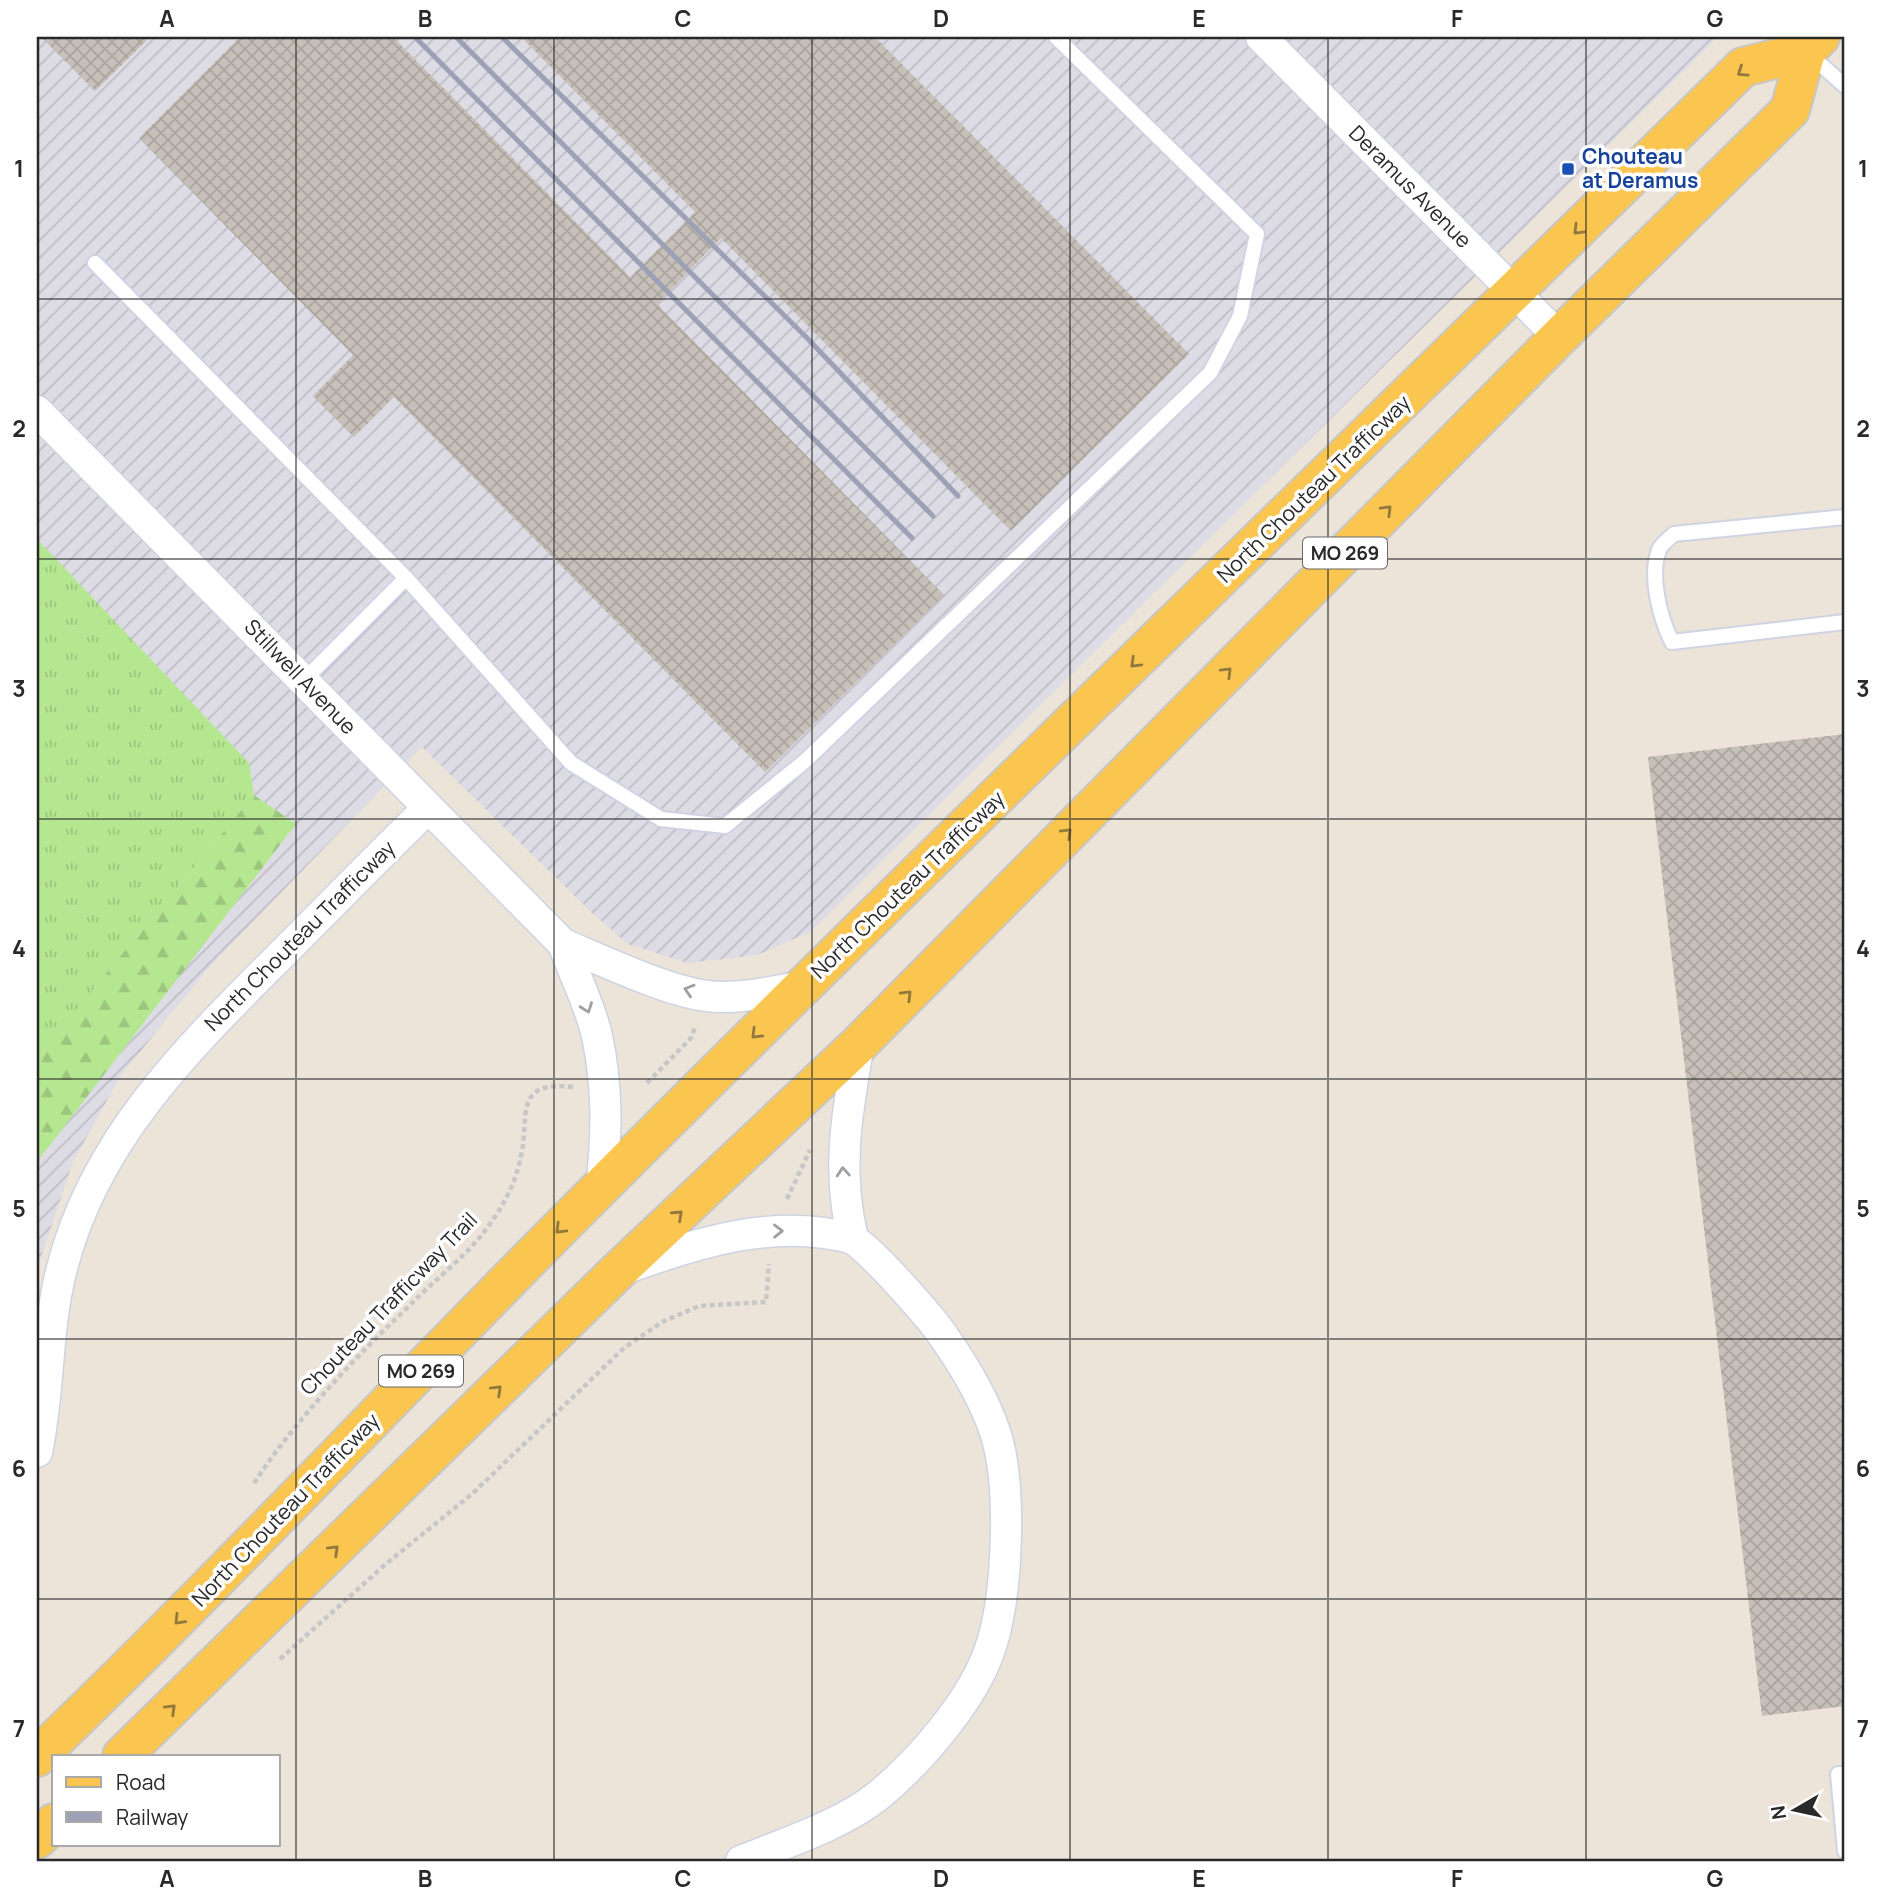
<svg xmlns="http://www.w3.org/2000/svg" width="1882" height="1898" font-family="Manrope,sans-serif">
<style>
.industrial{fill:url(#industrial-furrows)}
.grass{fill:url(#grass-tufts)}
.forest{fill:url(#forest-firs)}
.building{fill:url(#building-cross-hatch)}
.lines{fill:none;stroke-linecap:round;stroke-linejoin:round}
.lane-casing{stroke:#ced4e3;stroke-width:18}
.street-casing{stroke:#ced4e3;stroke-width:33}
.primary-casing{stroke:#c7c7c7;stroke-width:42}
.path{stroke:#c7c7c7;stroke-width:4.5;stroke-dasharray:5 3.5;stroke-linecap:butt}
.lane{stroke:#fff;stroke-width:14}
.street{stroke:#fff;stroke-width:30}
.primary{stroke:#fac650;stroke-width:38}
.rail{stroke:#9ca1b5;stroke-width:5}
.oneway{stroke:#92783c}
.oneway2{stroke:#9f9f9f}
.grid{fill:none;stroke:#292929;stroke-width:2;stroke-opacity:0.55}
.transit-dot{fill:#1a4fb4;stroke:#fff;stroke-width:2.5}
.labels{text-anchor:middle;stroke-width:7;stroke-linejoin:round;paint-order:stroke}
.shield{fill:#fff;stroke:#696969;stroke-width:2}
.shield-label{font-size:19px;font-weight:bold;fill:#292929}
.transit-label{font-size:21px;font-weight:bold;fill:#164399;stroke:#fff;text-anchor:start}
.street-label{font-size:21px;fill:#292929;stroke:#fff}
.neatline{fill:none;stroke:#292929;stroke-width:2.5}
.grid-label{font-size:23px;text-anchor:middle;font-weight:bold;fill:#292929}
</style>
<defs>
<pattern id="industrial-furrows" width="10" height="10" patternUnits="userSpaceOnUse" patternTransform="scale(1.75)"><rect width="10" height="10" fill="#dddbe4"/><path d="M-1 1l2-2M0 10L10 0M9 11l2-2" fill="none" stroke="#bebcc4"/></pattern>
<pattern id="grass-tufts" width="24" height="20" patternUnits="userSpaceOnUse" patternTransform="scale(1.75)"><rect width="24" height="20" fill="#b5e791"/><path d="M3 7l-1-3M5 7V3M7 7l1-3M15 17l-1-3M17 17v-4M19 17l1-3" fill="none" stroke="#9cc67d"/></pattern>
<pattern id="forest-firs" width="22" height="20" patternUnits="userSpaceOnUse" patternTransform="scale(1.75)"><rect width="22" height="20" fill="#b5e791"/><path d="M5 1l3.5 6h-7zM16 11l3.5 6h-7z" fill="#9cc67d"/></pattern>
<pattern id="building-cross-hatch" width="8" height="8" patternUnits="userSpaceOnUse" patternTransform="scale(1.75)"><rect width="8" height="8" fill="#c7c0b9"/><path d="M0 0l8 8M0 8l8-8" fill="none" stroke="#aba59f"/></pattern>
</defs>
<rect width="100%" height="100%" fill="#ece3d9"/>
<path class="industrial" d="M 37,37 L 1718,37 L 810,932 L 757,955 L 688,963 L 628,944 L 591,912 L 422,747 L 211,965 L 121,1075 L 73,1162 L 37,1269 Z"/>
<path class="grass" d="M 37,539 L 249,763 L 254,795 L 37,1057 Z"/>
<path class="forest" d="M 254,795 L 296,824 L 37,1162 L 37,1057 Z"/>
<g class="building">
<path d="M 41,37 L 150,37 L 95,91 Z"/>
<path d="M 240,37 L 393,37 L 630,277 L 695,212 L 521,37 L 875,37 L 1189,354 L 1011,531 L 721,238 L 657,304 L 944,595 L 765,772 L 394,397 L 354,437 L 313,396 L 353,355 L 139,138 Z"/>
<path d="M 1845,734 L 1845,1706 L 1762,1716 L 1648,757 Z"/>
</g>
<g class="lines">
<defs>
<g id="lane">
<path d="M 1809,54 L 1845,86"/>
<path d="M 95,263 L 406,578"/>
<path d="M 1845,517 L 1674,534 C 1669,539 1661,544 1659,550 C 1649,576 1660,618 1672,642 L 1845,622"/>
<path d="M 304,680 L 406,578 L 571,763 L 661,819 L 725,826 L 805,761 L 1210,373 L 1240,316 L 1257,234 L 1056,37"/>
<path d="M 1845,1774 L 1838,1774 L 1845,1851"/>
</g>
<g id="street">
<path d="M 1261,37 L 1559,337"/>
<path d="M 37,411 L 563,944 C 602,960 666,991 707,996 C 739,1000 773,991 805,986"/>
<path d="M 563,944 C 574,974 590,1005 597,1036 C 608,1088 607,1136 601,1188"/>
<path d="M 853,1239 C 836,1169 847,1113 859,1044"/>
<path d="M 624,1269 C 698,1243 771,1218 850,1238 C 865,1242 933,1320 944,1337 C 965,1367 985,1400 996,1435 C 1012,1487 1008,1597 990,1649 C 973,1700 920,1761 879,1795 C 842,1825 785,1843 741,1861"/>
<path d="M 37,1452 C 50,1392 46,1329 62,1268 C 94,1142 184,1052 274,962 C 325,911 376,859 428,808"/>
</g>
<g id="primary">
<path d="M 122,1756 L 618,1271 L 859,1044 L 1559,337 L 1790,110 L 1806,51 L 1820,37"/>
<path d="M 37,1757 C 217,1584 387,1402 563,1225 C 952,835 1350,454 1743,67 L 1806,51"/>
<path d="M 37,1839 L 54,1823"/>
</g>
</defs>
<use href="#lane" class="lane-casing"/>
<use href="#street" class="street-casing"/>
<use href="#primary" class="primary-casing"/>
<g class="path">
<path d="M 647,1083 L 691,1038 L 695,1027"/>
<path d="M 787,1199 L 810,1150"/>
<path d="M 254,1483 C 298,1417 351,1362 408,1307 C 433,1281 466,1257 487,1228 C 503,1207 516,1182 521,1156 C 530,1117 512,1080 573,1087"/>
<path d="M 280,1659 L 387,1563 L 472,1494 L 624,1348 L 662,1322 L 699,1306 L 766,1302 L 769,1264"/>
</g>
<use href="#lane" class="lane"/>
<use href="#street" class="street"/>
<use href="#primary" class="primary"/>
<g class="rail">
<path d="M 415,37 L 912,538"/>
<path d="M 456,37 L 933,516"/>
<path d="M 502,37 L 806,337 L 958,496"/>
</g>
</g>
<defs><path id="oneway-chevron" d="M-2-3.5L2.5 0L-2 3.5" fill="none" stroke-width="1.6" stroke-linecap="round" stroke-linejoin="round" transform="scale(1.75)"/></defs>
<g class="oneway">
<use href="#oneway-chevron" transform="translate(1742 72) rotate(146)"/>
<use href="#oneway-chevron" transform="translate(1578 230) rotate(135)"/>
<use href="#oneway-chevron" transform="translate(1387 510) rotate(-45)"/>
<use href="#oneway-chevron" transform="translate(1135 663) rotate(136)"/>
<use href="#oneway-chevron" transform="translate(1227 672) rotate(-45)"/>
<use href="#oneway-chevron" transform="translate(1067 833) rotate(-45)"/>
<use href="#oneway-chevron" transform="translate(907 995) rotate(-45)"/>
<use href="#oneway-chevron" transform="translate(756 1034) rotate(135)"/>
<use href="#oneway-chevron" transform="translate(678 1215) rotate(-43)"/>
<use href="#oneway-chevron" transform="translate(560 1229) rotate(135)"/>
<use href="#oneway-chevron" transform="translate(497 1390) rotate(-44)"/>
<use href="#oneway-chevron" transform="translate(334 1550) rotate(-44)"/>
<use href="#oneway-chevron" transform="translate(179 1620) rotate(134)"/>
<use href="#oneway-chevron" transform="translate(171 1709) rotate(-44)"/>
</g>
<g class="oneway2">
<use href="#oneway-chevron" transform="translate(689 990) rotate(-163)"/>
<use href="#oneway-chevron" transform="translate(587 1008) rotate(70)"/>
<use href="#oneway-chevron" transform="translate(843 1172) rotate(-94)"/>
<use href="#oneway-chevron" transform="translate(778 1231) rotate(-1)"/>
</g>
<path class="grid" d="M 296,37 L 296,1861M 554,37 L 554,1861M 812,37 L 812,1861M 1070,37 L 1070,1861M 1328,37 L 1328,1861M 1586,37 L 1586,1861M 37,299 L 1845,299M 37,559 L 1845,559M 37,819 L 1845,819M 37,1079 L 1845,1079M 37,1339 L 1845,1339M 37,1599 L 1845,1599"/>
<rect class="transit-dot" x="1561" y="162" width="14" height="14" rx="3.5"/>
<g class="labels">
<g class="shield">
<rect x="1303" y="537.5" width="84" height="31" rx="5"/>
<rect x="379" y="1355.5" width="84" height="31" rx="5"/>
</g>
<g class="shield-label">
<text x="1345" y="560">MO 269</text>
<text x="421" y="1378">MO 269</text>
</g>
<g class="transit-label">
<text x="1582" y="164">Chouteau<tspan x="1582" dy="24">at Deramus</tspan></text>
</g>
<g class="street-label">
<text transform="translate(1410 187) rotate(45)" y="7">Deramus Avenue</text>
<text transform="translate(1314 489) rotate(-44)" y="7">North Chouteau Trafficway</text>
<text transform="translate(300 677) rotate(46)" y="7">Stillwell Avenue</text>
<text transform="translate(908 885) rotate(-44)" y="7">North Chouteau Trafficway</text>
<text transform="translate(300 936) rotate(-45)" y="7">North Chouteau Trafficway</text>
<text transform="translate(389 1304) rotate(-46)" y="7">Chouteau Trafficway Trail</text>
<text transform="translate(286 1510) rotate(-46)" y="7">North Chouteau Trafficway</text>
</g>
</g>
<rect width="1882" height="1898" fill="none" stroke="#ffffff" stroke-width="77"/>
<rect x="52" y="1755" width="228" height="91" fill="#ffffff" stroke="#a9a9a9" stroke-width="2"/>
<rect x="66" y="1777" width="35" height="10" fill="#fac650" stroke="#a9a9a9" stroke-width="2"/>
<text x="116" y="1790" font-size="21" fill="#292929">Road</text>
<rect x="66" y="1812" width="35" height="10" fill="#9ca1b5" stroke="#a9a9a9" stroke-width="2"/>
<text x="116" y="1825" font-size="21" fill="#292929">Railway</text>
<g transform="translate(1795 1810) rotate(261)" stroke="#ffffff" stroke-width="5" paint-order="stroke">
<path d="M0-5L12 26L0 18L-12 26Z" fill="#292929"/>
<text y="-10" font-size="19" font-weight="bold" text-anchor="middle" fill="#292929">N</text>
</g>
<rect x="38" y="38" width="1805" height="1822" class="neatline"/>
<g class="grid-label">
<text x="167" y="27">A</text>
<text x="425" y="27">B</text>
<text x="683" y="27">C</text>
<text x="941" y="27">D</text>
<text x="1199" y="27">E</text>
<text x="1457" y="27">F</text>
<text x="1715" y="27">G</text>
<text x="19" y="177">1</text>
<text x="1863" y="177">1</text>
<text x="19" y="437">2</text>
<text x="1863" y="437">2</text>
<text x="19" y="697">3</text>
<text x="1863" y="697">3</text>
<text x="19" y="957">4</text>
<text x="1863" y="957">4</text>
<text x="19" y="1217">5</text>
<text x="1863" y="1217">5</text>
<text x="19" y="1477">6</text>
<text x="1863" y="1477">6</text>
<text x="19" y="1737">7</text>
<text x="1863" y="1737">7</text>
<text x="167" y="1887">A</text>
<text x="425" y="1887">B</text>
<text x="683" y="1887">C</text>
<text x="941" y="1887">D</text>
<text x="1199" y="1887">E</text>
<text x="1457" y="1887">F</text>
<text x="1715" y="1887">G</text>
</g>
</svg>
